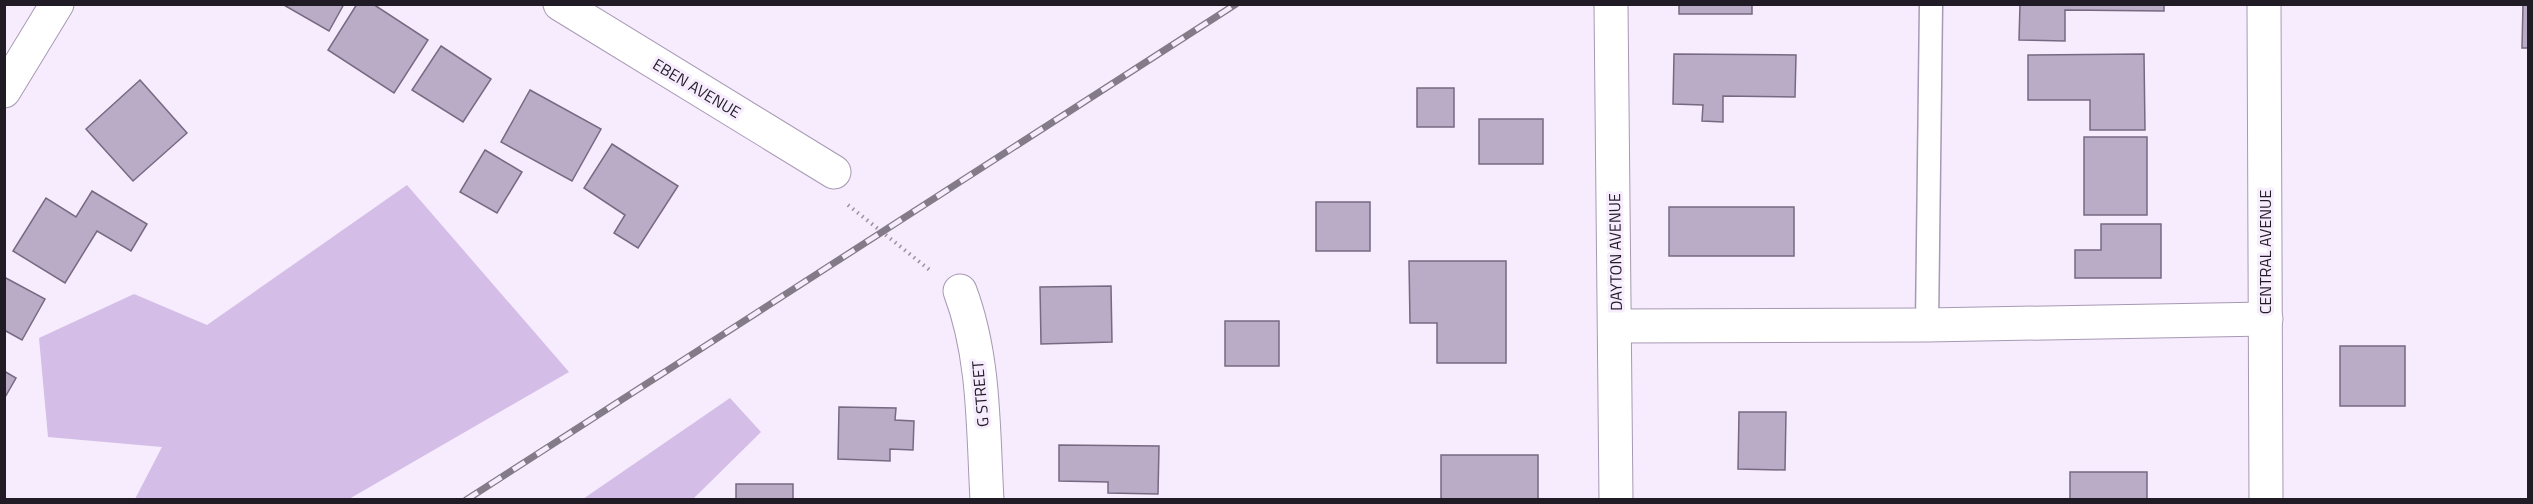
<svg xmlns="http://www.w3.org/2000/svg" width="2533" height="504" font-family="'Titillium Web',sans-serif">
<style>
.green{fill:#d4bde6}
.building{fill:#baabc6;stroke:#776982;stroke-width:1.5}
.lines{fill:none;stroke-linecap:round;stroke-linejoin:round}
.service-casing{stroke:#a799b3;stroke-width:25}
.minor-casing{stroke:#a799b3;stroke-width:35}
.tertiary-casing{stroke:#a799b3;stroke-width:35}
.path{stroke:#99919f;stroke-width:4;stroke-dasharray:1.5 4.5;stroke-linecap:butt}
.service{stroke:#fff;stroke-width:22}
.minor{stroke:#fff;stroke-width:33}
.tertiary{stroke:#fff;stroke-width:33}
.rail-casing{stroke:#837b88;stroke-width:7}
.rail{stroke:#f6ecfd;stroke-width:4.5;stroke-dasharray:14;stroke-linecap:butt}
.labels{text-anchor:middle;stroke-width:6;stroke-linejoin:round;paint-order:stroke}
.street-label{font-size:16px;fill:#211b25;stroke:#f6ecfd}
</style>
<rect width="100%" height="100%" fill="#f6ecfd"/>
<g class="green">
<path d="M 407,185 L 569,372 L 349,499 L 135,499 L 162,447 L 48,437 L 39,338 L 134,294 L 207,325 Z"/>
<path d="M 730,398 L 761,432 L 693,499 L 583,499 Z"/>
</g>
<g class="building">
<path d="M 282,4 L 344,4 L 329,31 Z"/>
<path d="M 357,4 L 373,4 L 428,40 L 394,93 L 328,50 Z"/>
<rect x="1679" y="4" width="73" height="10"/>
<path d="M 2020,4 L 2164,4 L 2164,11 L 2065,10 L 2065,41 L 2019,40 Z"/>
<path d="M 2523,4 L 2528,4 L 2528,48 L 2522,48 Z"/>
<path d="M 441,46 L 491,79 L 463,122 L 412,90 Z"/>
<path d="M 1674,54 L 1796,55 L 1795,97 L 1723,96 L 1723,122 L 1702,121 L 1703,105 L 1673,104 Z"/>
<path d="M 2144,54 L 2145,130 L 2090,130 L 2090,100 L 2028,100 L 2028,55 Z"/>
<path d="M 140,80 L 187,133 L 133,181 L 86,129 Z"/>
<rect x="1417" y="88" width="37" height="39"/>
<path d="M 530,90 L 601,129 L 572,181 L 501,142 Z"/>
<rect x="1479" y="119" width="64" height="45"/>
<rect x="2084" y="137" width="63" height="78"/>
<path d="M 612,144 L 678,186 L 638,248 L 614,233 L 625,215 L 584,188 Z"/>
<path d="M 485,150 L 522,172 L 497,213 L 460,192 Z"/>
<path d="M 92,191 L 147,224 L 131,251 L 97,231 L 65,283 L 13,251 L 46,198 L 76,217 Z"/>
<rect x="1316" y="202" width="54" height="49"/>
<rect x="1669" y="207" width="125" height="49"/>
<path d="M 2101,224 L 2161,224 L 2161,278 L 2075,278 L 2075,250 L 2101,250 Z"/>
<path d="M 1409,261 L 1506,261 L 1506,363 L 1437,363 L 1437,323 L 1410,323 Z"/>
<path d="M 4,277 L 45,299 L 22,340 L 4,330 Z"/>
<path d="M 1111,286 L 1112,342 L 1041,344 L 1040,287 Z"/>
<rect x="1225" y="321" width="54" height="45"/>
<rect x="2340" y="346" width="65" height="60"/>
<path d="M 4,371 L 16,378 L 4,399 Z"/>
<path d="M 839,407 L 896,408 L 895,420 L 914,421 L 913,450 L 890,449 L 890,461 L 838,459 Z"/>
<path d="M 1739,412 L 1786,412 L 1785,470 L 1738,469 Z"/>
<path d="M 1059,445 L 1159,446 L 1158,494 L 1108,493 L 1108,482 L 1059,481 Z"/>
<rect x="1441" y="455" width="97" height="45"/>
<rect x="2070" y="472" width="77" height="28"/>
<rect x="736" y="484" width="57" height="16"/>
</g>
<g class="lines">
<defs>
<path id="service" d="M 1927,325 L 1931,4"/>
<g id="minor">
<path d="M 560,4 L 834,172"/>
<path d="M 1611,4 L 1616,500"/>
<path d="M 2264,4 L 2266,500"/>
<path d="M 960,291 C 985,357 983,430 987,500"/>
<path d="M 1616,326 L 1927,325 L 2266,319"/>
</g>
<path id="tertiary" d="M 4,91 L 57,4"/>
</defs>
<use href="#service" class="service-casing"/>
<use href="#minor" class="minor-casing"/>
<use href="#tertiary" class="tertiary-casing"/>
<path class="path" d="M 848,205 L 931,271"/>
<use href="#service" class="service"/>
<use href="#minor" class="minor"/>
<use href="#tertiary" class="tertiary"/>
<defs>
<path id="rail" d="M 466,500 L 1236,4"/>
</defs>
<use href="#rail" class="rail-casing"/>
<use href="#rail" class="rail"/>
</g>
<g class="labels">
<g class="street-label">
<text transform="translate(697 88) rotate(31)" y="6">EBEN AVENUE</text>
<text transform="translate(1615 252) rotate(-91)" y="6">DAYTON AVENUE</text>
<text transform="translate(2265 252) rotate(-90)" y="6">CENTRAL AVENUE</text>
<text transform="translate(980 394) rotate(-95)" y="6">G STREET</text>
</g>
</g>
<rect width="2533" height="504" fill="none" stroke="#211b25" stroke-width="12"/>
</svg>
